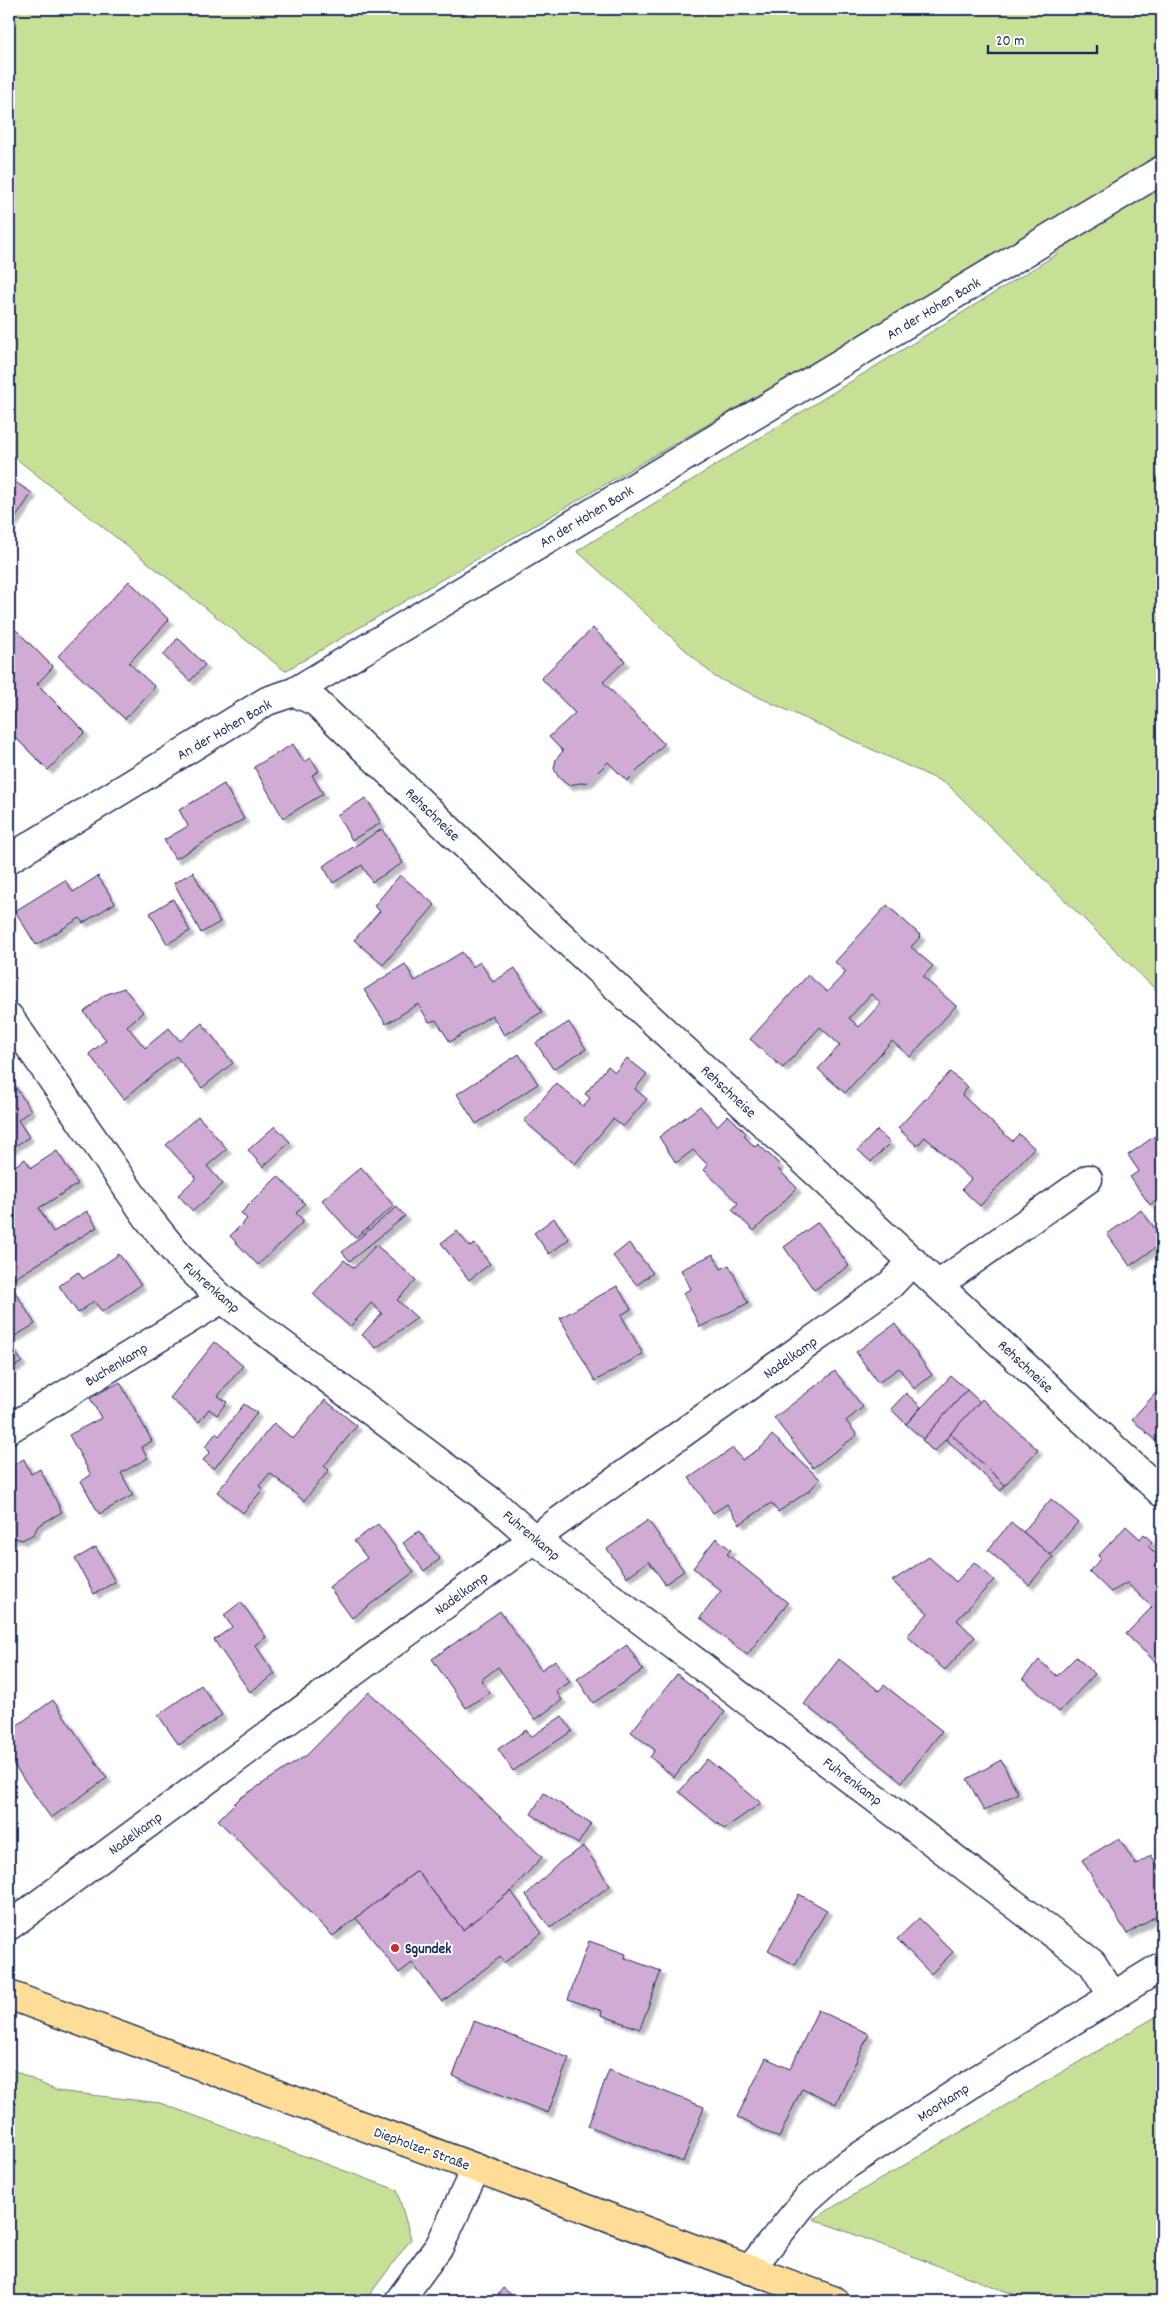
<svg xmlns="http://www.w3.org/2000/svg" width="1171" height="2310" font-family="Dekko,sans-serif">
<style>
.green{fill:#c7e096;stroke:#71887a}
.building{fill:#d0abd3;stroke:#1b2f5e;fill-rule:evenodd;filter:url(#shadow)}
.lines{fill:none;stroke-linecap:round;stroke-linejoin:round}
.minor-casing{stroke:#1b2f5e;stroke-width:31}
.major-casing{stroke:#1b2f5e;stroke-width:31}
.minor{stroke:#fff;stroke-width:28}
.major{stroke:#ffdd96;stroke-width:28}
.poi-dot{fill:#c8321e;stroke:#fff;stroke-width:2}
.labels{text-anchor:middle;stroke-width:4;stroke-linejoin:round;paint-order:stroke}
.street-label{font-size:15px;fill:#1b2f5e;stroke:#fff}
.poi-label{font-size:15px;font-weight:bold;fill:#1b2f5e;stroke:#fff;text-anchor:start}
</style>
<defs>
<filter id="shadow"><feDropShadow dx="4.5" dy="4.5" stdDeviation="1" flood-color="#0004"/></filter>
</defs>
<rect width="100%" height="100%" fill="#fff"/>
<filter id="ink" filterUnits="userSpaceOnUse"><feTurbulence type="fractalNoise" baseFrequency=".02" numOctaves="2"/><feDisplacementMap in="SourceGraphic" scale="10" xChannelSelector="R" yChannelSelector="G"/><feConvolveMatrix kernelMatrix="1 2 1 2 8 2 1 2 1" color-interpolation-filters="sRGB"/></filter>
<g filter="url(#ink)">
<g class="green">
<path d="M 9,9 L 1162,9 L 1162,996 L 947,784 L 715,677 L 577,551 L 1057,254 L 1043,229 L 285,671 L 9,453 Z"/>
<path d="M 1162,2013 L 1162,2301 L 1032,2301 L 813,2219 Z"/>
<path d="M 9,2068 L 57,2091 L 160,2103 L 397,2190 L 411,2239 L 365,2301 L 9,2301 Z"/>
</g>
<g class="building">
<path d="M 9,478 L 32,493 L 11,525 L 9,524 Z"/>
<path d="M 129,581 L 169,620 L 129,663 L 155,687 L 125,719 L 58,656 Z"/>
<path d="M 13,627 L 53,667 L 37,684 L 85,732 L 48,770 L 9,731 L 9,631 Z"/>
<path d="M 593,628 L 625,661 L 603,682 L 664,744 L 627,781 L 608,762 L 588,782 L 568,785 L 559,778 L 554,769 L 556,759 L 563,751 L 549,737 L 575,713 L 541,678 Z"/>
<path d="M 178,638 L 205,665 L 190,681 L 163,655 Z"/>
<path d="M 293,744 L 304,762 L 311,758 L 319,771 L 312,775 L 323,794 L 283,818 L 254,767 Z"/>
<path d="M 224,784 L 244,819 L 175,859 L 164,840 L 188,826 L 179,810 Z"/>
<path d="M 366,798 L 381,823 L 352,840 L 337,815 Z"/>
<path d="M 382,829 L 403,863 L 372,882 L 362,865 L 333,883 L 323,866 Z"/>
<path d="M 193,872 L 220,922 L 201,933 L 174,883 Z"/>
<path d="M 400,875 L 435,905 L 383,965 L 354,940 L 380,911 L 374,906 Z"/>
<path d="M 98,876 L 115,903 L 83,923 L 80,918 L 36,945 L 15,911 L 65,880 L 73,892 Z"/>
<path d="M 173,899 L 190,931 L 167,944 L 150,913 Z"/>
<path d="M 887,905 L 921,936 L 911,947 L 933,966 L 923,977 L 956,1006 L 910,1057 L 892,1041 L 845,1093 L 818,1069 L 840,1045 L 820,1027 L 783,1068 L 750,1039 L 808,975 L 827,992 L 846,972 L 835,962 ZM 871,994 L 881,1003 L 859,1027 L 849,1018 Z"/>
<path d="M 462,952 L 472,967 L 480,962 L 493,982 L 515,968 L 542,1012 L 504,1035 L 492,1015 L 450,1042 L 436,1020 L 429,1022 L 418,1004 L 386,1024 L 364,990 L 405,964 L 415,981 Z"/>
<path d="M 124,988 L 143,1012 L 127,1026 L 145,1048 L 169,1028 L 180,1041 L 202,1023 L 233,1063 L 202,1088 L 176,1056 L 124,1099 L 89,1054 L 106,1040 L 84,1012 L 104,995 Z"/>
<path d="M 569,1022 L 586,1049 L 553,1069 L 536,1043 Z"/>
<path d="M 519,1054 L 538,1084 L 476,1124 L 457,1094 Z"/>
<path d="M 627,1058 L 647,1074 L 635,1089 L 647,1099 L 623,1127 L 613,1119 L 575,1164 L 524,1121 L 556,1083 L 583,1106 L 590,1098 L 585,1094 L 608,1066 L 615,1072 Z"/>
<path d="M 950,1072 L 968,1087 L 962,1095 L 1012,1141 L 1019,1134 L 1034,1148 L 980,1206 L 962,1189 L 971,1179 L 925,1137 L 917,1146 L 898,1128 Z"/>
<path d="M 9,1077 L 31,1110 L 18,1120 L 29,1137 L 9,1150 Z"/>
<path d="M 700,1106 L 717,1126 L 728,1115 L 746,1133 L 744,1136 L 755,1147 L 758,1144 L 780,1165 L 777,1168 L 797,1188 L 754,1231 L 732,1210 L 738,1203 L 704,1170 L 708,1165 L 693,1150 L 676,1163 L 659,1137 Z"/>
<path d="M 198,1116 L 227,1149 L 207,1166 L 223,1184 L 193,1211 L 178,1195 L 196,1178 L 166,1145 Z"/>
<path d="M 275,1126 L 290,1142 L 263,1167 L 248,1150 Z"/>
<path d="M 877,1130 L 890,1143 L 871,1162 L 858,1150 Z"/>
<path d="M 1162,1131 L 1162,1202 L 1160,1198 L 1150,1205 L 1130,1177 L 1139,1171 L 1128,1155 Z"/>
<path d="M 57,1151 L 78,1184 L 39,1208 L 53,1232 L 87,1211 L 97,1227 L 9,1282 L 9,1188 L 13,1186 L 9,1178 L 9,1170 L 25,1159 L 31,1168 Z"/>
<path d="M 361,1167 L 394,1206 L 355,1238 L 322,1200 Z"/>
<path d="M 278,1176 L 305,1204 L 296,1213 L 304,1221 L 258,1265 L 230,1236 L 247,1219 L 241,1213 Z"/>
<path d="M 397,1207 L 405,1216 L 350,1261 L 342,1252 Z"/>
<path d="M 1141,1210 L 1162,1238 L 1162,1243 L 1130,1266 L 1107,1234 Z"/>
<path d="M 554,1218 L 569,1239 L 549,1254 L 534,1233 Z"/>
<path d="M 818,1222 L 849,1266 L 814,1290 L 784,1247 Z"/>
<path d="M 457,1231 L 470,1247 L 475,1244 L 490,1264 L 469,1280 L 441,1243 Z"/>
<path d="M 629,1243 L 653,1273 L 637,1285 L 613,1256 Z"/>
<path d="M 376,1245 L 416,1280 L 397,1300 L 417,1318 L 376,1348 L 362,1335 L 382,1313 L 371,1303 L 350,1327 L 313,1294 L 344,1260 L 354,1268 Z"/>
<path d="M 119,1254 L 141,1285 L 102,1312 L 94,1301 L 78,1313 L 59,1286 L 78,1272 L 83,1279 Z"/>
<path d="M 713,1254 L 721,1269 L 729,1265 L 748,1303 L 700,1327 L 683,1293 L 691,1289 L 681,1270 Z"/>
<path d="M 617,1286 L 631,1309 L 621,1315 L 643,1354 L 595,1381 L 560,1318 Z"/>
<path d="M 14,1290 L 35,1324 L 9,1340 L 9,1294 Z"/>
<path d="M 895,1324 L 932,1375 L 914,1389 L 899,1368 L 878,1383 L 856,1352 Z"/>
<path d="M 9,1342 L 22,1362 L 9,1370 Z"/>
<path d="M 215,1342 L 243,1366 L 218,1396 L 227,1402 L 217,1415 L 209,1409 L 199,1422 L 170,1398 Z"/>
<path d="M 835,1371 L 863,1407 L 846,1421 L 857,1435 L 813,1468 L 774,1418 Z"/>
<path d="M 951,1376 L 967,1390 L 923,1439 L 906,1424 Z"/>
<path d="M 120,1382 L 152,1441 L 141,1447 L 148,1458 L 121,1473 L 133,1495 L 99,1514 L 81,1481 L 91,1475 L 69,1435 L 101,1418 L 90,1398 Z"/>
<path d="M 1162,1386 L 1162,1447 L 1132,1419 Z"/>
<path d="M 967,1390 L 980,1402 L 934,1452 L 922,1440 Z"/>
<path d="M 906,1393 L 921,1407 L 906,1424 L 891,1409 Z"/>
<path d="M 982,1399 L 1038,1450 L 1005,1485 L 950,1434 Z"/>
<path d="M 325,1400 L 357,1426 L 324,1466 L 329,1470 L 304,1501 L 270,1473 L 259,1486 L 263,1489 L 243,1513 L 217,1492 L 274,1423 L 293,1439 Z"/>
<path d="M 244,1404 L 257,1413 L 214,1469 L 203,1460 L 210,1452 L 205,1447 L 216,1433 L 219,1436 Z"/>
<path d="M 951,1434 L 1005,1485 L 1001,1491 L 946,1439 Z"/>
<path d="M 772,1435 L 820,1479 L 810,1490 L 778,1512 L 771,1503 L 740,1524 L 727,1504 L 713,1513 L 689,1478 L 733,1448 L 742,1460 L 762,1447 Z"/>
<path d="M 24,1459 L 31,1474 L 40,1469 L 62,1512 L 38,1526 L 34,1534 L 22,1540 L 15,1538 L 9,1541 L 9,1467 Z"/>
<path d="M 1051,1499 L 1078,1522 L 1050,1555 L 1023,1532 Z"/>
<path d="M 648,1520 L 684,1571 L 665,1584 L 649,1561 L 627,1577 L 607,1549 Z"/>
<path d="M 1011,1522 L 1053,1557 L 1029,1585 L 988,1550 Z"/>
<path d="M 378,1524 L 414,1572 L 352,1618 L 329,1587 L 367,1558 L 354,1541 Z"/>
<path d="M 1126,1526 L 1140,1539 L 1144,1534 L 1152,1542 L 1148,1546 L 1162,1560 L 1162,1668 L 1126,1634 L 1152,1607 L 1127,1583 L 1111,1592 L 1089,1571 L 1101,1559 L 1098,1556 Z"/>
<path d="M 419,1531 L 440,1559 L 424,1571 L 403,1543 Z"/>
<path d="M 716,1538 L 731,1550 L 727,1554 L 788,1603 L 747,1655 L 700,1618 L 721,1591 L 693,1568 Z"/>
<path d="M 96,1547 L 115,1582 L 94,1594 L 75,1559 Z"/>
<path d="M 929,1557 L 956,1582 L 974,1562 L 994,1580 L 957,1620 L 975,1637 L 945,1670 L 907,1636 L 928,1613 L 892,1581 Z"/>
<path d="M 241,1602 L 266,1637 L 255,1645 L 275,1674 L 250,1692 L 214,1640 L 232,1627 L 224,1615 Z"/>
<path d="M 500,1611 L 541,1670 L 555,1660 L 570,1682 L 556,1691 L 562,1700 L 535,1720 L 498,1667 L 481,1680 L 490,1692 L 466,1708 L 432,1659 Z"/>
<path d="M 627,1645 L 643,1670 L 593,1703 L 577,1679 Z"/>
<path d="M 1076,1657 L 1095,1674 L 1059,1712 L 1023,1678 L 1039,1660 L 1057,1676 Z"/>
<path d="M 839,1659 L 879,1691 L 884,1685 L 942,1731 L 902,1782 L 804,1704 Z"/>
<path d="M 677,1674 L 725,1712 L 674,1777 L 650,1757 L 655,1750 L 631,1732 Z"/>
<path d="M 201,1685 L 222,1715 L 179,1745 L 158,1715 Z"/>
<path d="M 369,1692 L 542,1857 L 511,1891 L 463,1930 L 417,1871 L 333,1936 L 218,1820 L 240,1798 L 307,1755 Z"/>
<path d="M 53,1700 L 107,1778 L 51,1818 L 9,1758 L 9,1731 Z"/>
<path d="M 562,1716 L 572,1731 L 513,1771 L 498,1749 L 526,1730 L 531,1737 Z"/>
<path d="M 707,1759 L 761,1803 L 724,1829 L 679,1792 Z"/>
<path d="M 1001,1760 L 1018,1793 L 984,1811 L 967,1779 Z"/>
<path d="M 544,1793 L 591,1824 L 578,1844 L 531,1814 Z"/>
<path d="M 1119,1838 L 1136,1865 L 1151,1855 L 1162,1873 L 1162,1912 L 1127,1934 L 1082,1860 Z"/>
<path d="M 584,1846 L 610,1886 L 550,1928 L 526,1895 L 560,1862 Z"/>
<path d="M 417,1871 L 463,1930 L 511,1891 L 542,1933 L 504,1963 L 500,1957 L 442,2002 L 412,1963 L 399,1973 L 356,1918 Z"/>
<path d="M 799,1894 L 827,1910 L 795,1965 L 768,1950 Z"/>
<path d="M 919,1918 L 953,1952 L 931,1974 L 897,1939 Z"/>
<path d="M 589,1941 L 626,1954 L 625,1958 L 661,1971 L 640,2029 L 601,2015 L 602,2011 L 568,1999 Z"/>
<path d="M 818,2010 L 869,2034 L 836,2104 L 802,2088 L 779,2138 L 737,2117 L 766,2058 L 790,2069 Z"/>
<path d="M 474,2021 L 569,2058 L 548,2113 L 453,2076 Z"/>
<path d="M 609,2070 L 704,2107 L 683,2162 L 588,2126 Z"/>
<path d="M 503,2288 L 519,2301 L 493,2301 Z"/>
</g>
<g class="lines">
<defs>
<g id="minor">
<path d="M 294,692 L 316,702 L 512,890 L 1162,1493"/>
<path d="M 9,859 L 267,701 L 294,692 L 1162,170"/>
<path d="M 9,1017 L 148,1218 L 181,1259 L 222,1299 L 497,1506 L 534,1539 L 1092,1963 L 1113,1996"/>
<path d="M 938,1285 L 1088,1179"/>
<path d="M 9,1429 L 222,1299"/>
<path d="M 9,1926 L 534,1539 L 890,1285 L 913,1261"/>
<path d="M 749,2270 L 807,2199 L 842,2168 L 978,2079 L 1162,1966"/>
<path d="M 399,2301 L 440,2245 L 476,2168"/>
</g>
<path id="major" d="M 9,1995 L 835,2301"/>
</defs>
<use href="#minor" class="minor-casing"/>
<use href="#major" class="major-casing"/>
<use href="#minor" class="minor"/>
<use href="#major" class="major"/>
</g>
</g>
<circle class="poi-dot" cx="395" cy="1948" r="5"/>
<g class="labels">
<g class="street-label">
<text transform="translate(933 308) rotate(-31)" y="5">An der Hohen Bank</text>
<text transform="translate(586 516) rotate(-31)" y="5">An der Hohen Bank</text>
<text transform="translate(224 729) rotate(-30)" y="5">An der Hohen Bank</text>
<text transform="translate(433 814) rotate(44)" y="5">Rehschneise</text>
<text transform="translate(729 1091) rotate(43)" y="5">Rehschneise</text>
<text transform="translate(212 1287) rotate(41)" y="5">Fuhrenkamp</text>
<text transform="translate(790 1357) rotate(-35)" y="5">Nadelkamp</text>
<text transform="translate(116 1364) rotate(-31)" y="5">Buchenkamp</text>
<text transform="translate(1026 1366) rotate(43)" y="5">Rehschneise</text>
<text transform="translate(532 1535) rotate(40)" y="5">Fuhrenkamp</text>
<text transform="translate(461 1593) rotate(-36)" y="5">Nadelkamp</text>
<text transform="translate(853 1781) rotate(37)" y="5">Fuhrenkamp</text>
<text transform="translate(135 1833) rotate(-36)" y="5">Nadelkamp</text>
<text transform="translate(943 2102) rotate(-33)" y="5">Moorkamp</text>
<text transform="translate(422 2148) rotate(20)" y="5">Diepholzer Straße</text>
</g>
<g class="poi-label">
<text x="405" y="1953">Sgundek</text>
</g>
</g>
<rect width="1171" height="2310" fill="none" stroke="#fff" stroke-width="30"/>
<rect x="15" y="15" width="1141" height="2280" fill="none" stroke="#1b2f5e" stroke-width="2" filter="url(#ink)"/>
<path d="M988 45v8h109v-8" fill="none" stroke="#1b2f5e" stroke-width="2.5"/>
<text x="996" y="45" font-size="15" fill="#1b2f5e" stroke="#ffffff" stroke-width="4" paint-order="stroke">20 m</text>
</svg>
